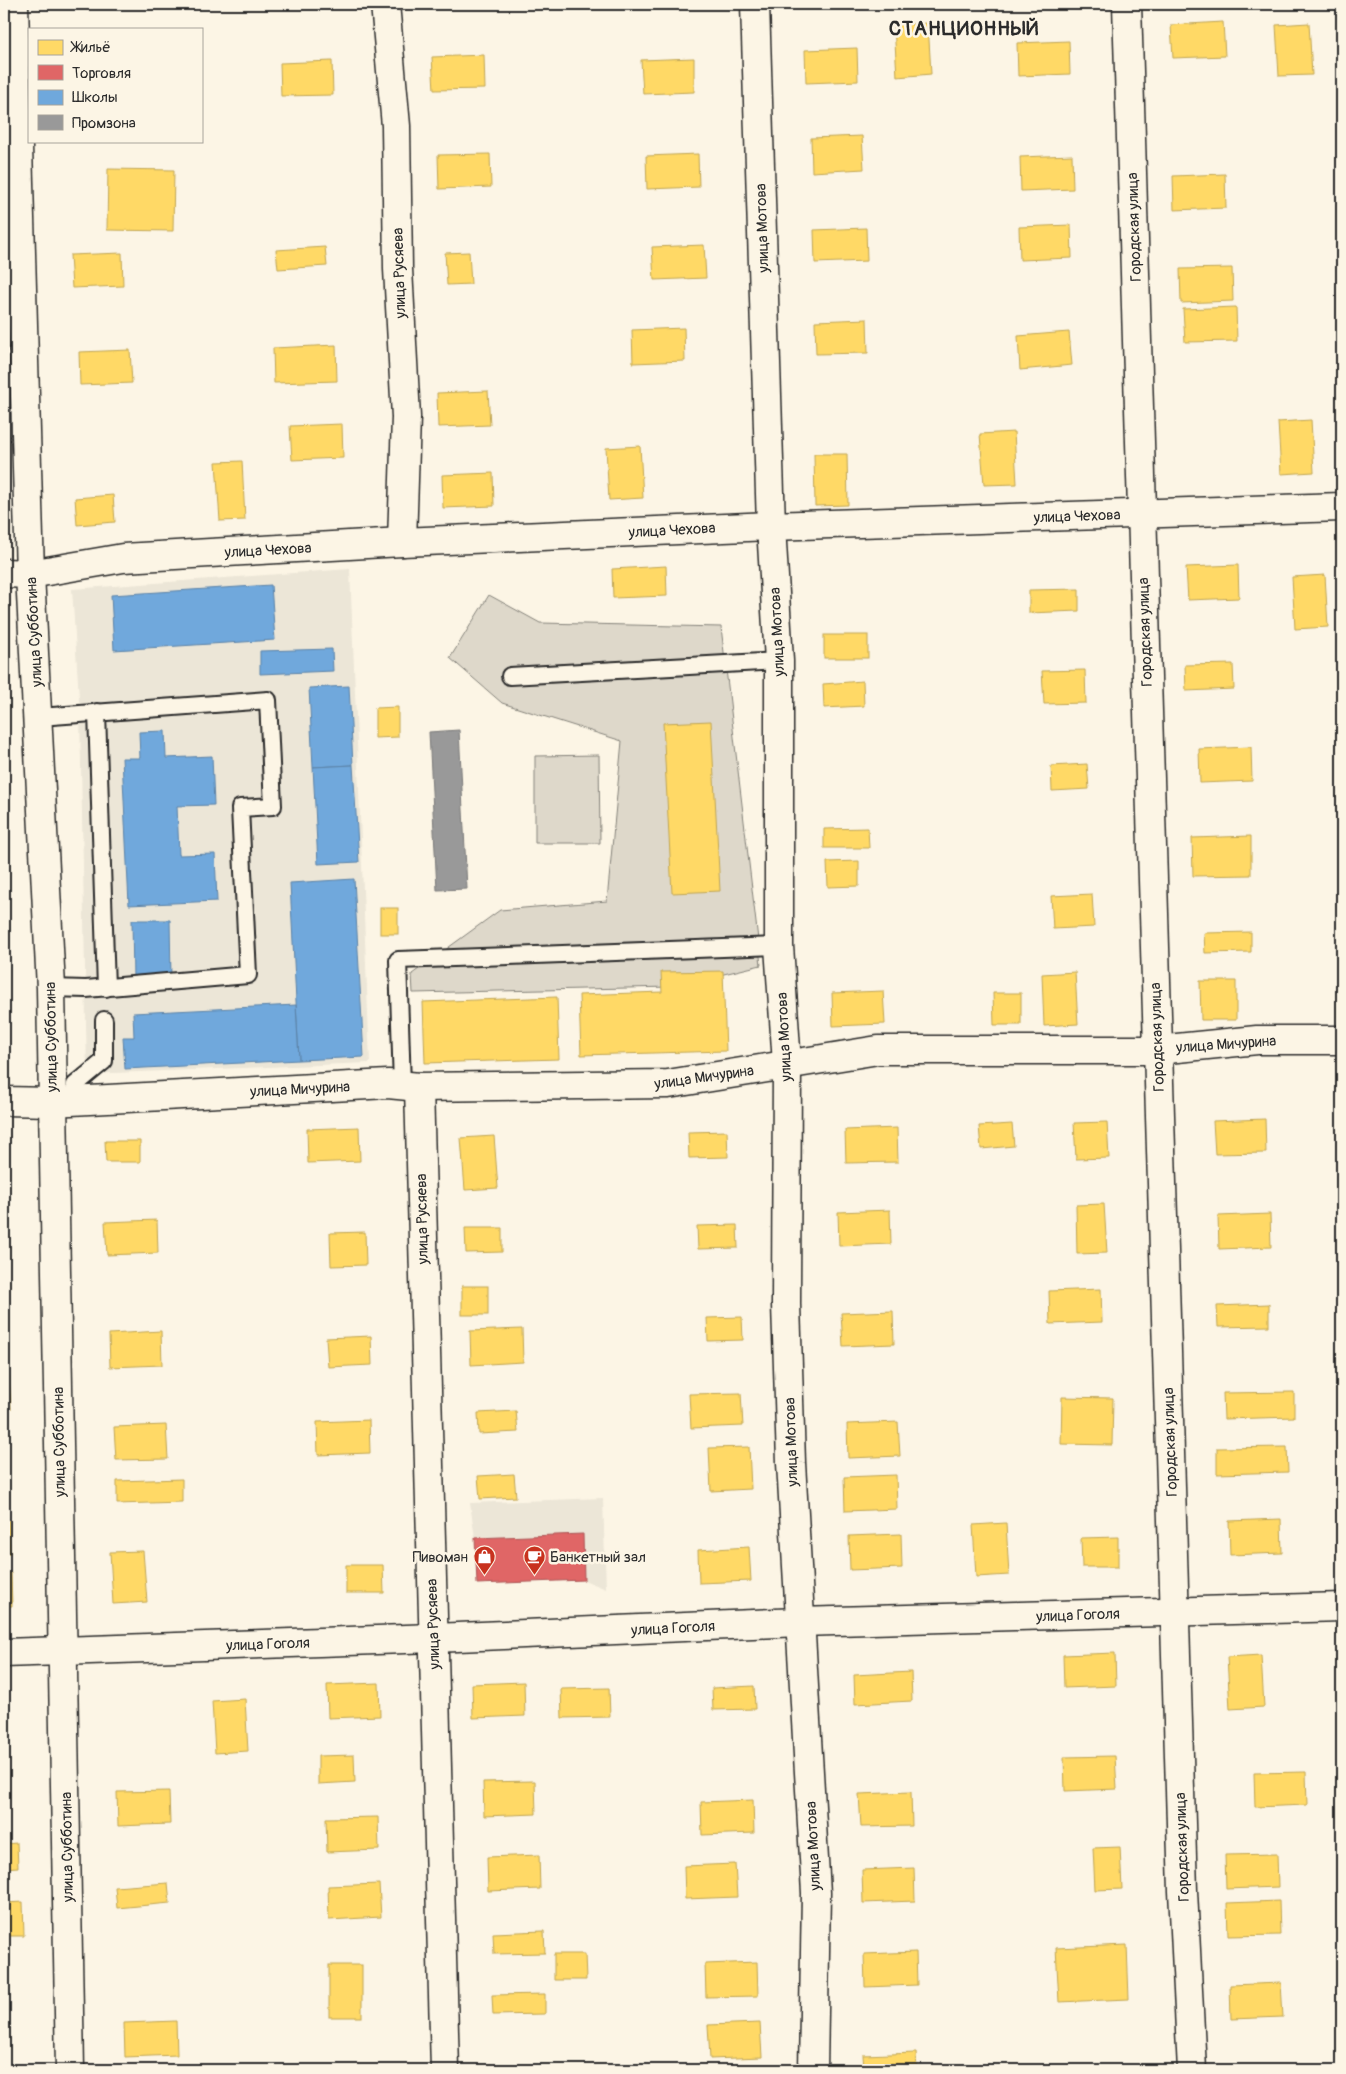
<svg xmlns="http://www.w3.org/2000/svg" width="1346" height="2074" font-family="Pangolin,sans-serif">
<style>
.built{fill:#ece6d7}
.green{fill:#ded8ca;stroke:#84827a}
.homes{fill:#ffd966;stroke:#bfa554}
.shops{fill:#e06666;stroke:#aa5454}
.schools{fill:#6fa8dc;stroke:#5b82a7}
.industry{fill:#999;stroke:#787878}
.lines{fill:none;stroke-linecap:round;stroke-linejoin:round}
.service-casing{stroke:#2b2b2b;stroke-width:20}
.minor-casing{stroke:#2b2b2b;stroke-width:31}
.tertiary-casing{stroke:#2b2b2b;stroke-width:31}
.service{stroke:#fcf5e5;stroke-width:16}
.minor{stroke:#fcf5e5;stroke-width:28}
.tertiary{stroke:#fcf5e5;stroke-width:28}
.labels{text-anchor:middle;stroke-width:5;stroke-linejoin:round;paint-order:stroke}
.street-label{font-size:15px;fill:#2b2b2b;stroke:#fcf5e5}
.poi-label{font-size:15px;fill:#2b2b2b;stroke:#fcf5e5;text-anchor:end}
.district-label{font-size:20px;font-weight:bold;letter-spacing:1px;fill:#2b2b2b;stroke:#fcf5e5}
</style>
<rect width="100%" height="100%" fill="#fcf5e5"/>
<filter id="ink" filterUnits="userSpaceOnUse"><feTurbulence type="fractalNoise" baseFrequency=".02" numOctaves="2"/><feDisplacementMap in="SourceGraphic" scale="10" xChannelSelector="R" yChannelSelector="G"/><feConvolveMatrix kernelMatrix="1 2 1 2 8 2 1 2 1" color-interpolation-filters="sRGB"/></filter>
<g filter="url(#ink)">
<g class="built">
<path d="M 350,569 L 370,1063 L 87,1074 L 80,713 L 72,589 Z"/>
<path d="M 603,1498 L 606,1589 L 584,1580 L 477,1584 L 475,1538 L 470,1503 Z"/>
</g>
<g class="green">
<path d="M 489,595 L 540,623 L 721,627 L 761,965 L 670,987 L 413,993 L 412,974 L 500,910 L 607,901 L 622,741 L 502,703 L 450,658 Z"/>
<path d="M 599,755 L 600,843 L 535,843 L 535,756 Z"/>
</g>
<g class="homes">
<path d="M 1223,22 L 1225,56 L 1173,58 L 1171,25 Z"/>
<path d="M 928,23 L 931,74 L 897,77 L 894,25 Z"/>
<path d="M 1309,23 L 1312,75 L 1279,76 L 1276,25 Z"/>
<path d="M 1069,41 L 1070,74 L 1018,76 L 1017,43 Z"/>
<path d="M 857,48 L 858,81 L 806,83 L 805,50 Z"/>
<path d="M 484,55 L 485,89 L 434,90 L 432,57 Z"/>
<path d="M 694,58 L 694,92 L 643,94 L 641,60 Z"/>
<path d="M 332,61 L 333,95 L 281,96 L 280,63 Z"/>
<path d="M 862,136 L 864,169 L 812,172 L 811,138 Z"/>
<path d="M 490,154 L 491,187 L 439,189 L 438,155 Z"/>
<path d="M 698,154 L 699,187 L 647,189 L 646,156 Z"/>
<path d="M 1072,155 L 1073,189 L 1021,191 L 1020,157 Z"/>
<path d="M 108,169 L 174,170 L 173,231 L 107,230 Z"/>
<path d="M 1225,174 L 1226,208 L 1174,210 L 1173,176 Z"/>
<path d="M 1071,225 L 1072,258 L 1020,260 L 1019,227 Z"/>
<path d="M 866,228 L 867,261 L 815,263 L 814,230 Z"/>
<path d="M 704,245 L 706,278 L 654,280 L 652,247 Z"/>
<path d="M 325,247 L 327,266 L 278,269 L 276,250 Z"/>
<path d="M 469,252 L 471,284 L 447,285 L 445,253 Z"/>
<path d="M 122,253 L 123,286 L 72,288 L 70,255 Z"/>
<path d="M 1232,268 L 1233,301 L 1181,303 L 1180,269 Z"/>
<path d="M 1236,307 L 1237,341 L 1185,342 L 1183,309 Z"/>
<path d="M 867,319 L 868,353 L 816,354 L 815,321 Z"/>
<path d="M 684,328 L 685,361 L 633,363 L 632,330 Z"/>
<path d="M 1069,332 L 1072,365 L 1020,370 L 1018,336 Z"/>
<path d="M 336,345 L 337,381 L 274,383 L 273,348 Z"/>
<path d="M 130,350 L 132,383 L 80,385 L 79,352 Z"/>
<path d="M 488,391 L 490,425 L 438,427 L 437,393 Z"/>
<path d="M 1311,420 L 1314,472 L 1281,474 L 1278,422 Z"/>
<path d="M 342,424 L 343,458 L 292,460 L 290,426 Z"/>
<path d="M 1014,432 L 1017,484 L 984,485 L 980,434 Z"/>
<path d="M 640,446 L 643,498 L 609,500 L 606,448 Z"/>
<path d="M 814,454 L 847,454 L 848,505 L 815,506 Z"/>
<path d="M 242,461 L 245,520 L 220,521 L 216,462 Z"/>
<path d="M 493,473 L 494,506 L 443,508 L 442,475 Z"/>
<path d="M 113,495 L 115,522 L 77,525 L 75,498 Z"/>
<path d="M 1238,565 L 1239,598 L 1188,600 L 1186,567 Z"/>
<path d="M 666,566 L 667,596 L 613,598 L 612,569 Z"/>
<path d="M 1325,575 L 1328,627 L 1295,629 L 1292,577 Z"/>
<path d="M 1079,589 L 1079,611 L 1029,613 L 1029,590 Z"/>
<rect x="824" y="635" width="44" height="23"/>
<path d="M 1233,664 L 1234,689 L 1186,691 L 1185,665 Z"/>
<path d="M 1085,670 L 1086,703 L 1044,704 L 1042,671 Z"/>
<path d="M 863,681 L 864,706 L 824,708 L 823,684 Z"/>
<path d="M 398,707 L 398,737 L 375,738 L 375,708 Z"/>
<path d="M 711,721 L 720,891 L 672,893 L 663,723 Z"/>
<path d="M 1251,747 L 1252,781 L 1200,783 L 1199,749 Z"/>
<path d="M 1087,764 L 1089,789 L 1052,791 L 1051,766 Z"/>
<path d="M 868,828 L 869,848 L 824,848 L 824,829 Z"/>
<path d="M 1251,836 L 1251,875 L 1193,876 L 1192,838 Z"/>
<path d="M 859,861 L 859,886 L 828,887 L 827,862 Z"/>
<path d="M 1092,894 L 1094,927 L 1053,929 L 1051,896 Z"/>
<rect x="380" y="908" width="18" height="26"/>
<path d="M 1251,932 L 1251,952 L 1205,953 L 1204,933 Z"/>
<path d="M 723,971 L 726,1051 L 581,1055 L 579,995 L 662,992 L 661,972 Z"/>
<rect x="1338" y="971" width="4" height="46"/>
<path d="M 1075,972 L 1078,1024 L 1044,1026 L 1042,974 Z"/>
<path d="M 1200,981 L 1236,981 L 1236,1020 L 1201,1020 Z"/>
<path d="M 883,991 L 885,1024 L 833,1026 L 832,993 Z"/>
<path d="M 993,993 L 1021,993 L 1021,1025 L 994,1025 Z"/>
<path d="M 557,997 L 559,1059 L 425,1063 L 423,1002 Z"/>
<path d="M 1265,1119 L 1266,1153 L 1215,1154 L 1213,1121 Z"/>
<path d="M 1107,1122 L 1109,1158 L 1076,1159 L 1074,1123 Z"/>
<path d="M 1012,1124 L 1014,1146 L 981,1149 L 979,1126 Z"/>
<path d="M 359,1127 L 360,1161 L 308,1163 L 307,1129 Z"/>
<path d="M 897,1128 L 898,1162 L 846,1163 L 845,1130 Z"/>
<path d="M 727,1131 L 728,1157 L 689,1158 L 688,1132 Z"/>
<path d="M 494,1136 L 498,1188 L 465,1190 L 461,1138 Z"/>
<path d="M 105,1141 L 140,1141 L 140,1162 L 106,1162 Z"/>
<path d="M 1104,1204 L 1107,1253 L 1077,1254 L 1076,1205 Z"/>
<path d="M 890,1210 L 891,1244 L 839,1246 L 838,1212 Z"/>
<path d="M 1270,1214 L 1271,1247 L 1219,1249 L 1218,1216 Z"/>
<path d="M 157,1220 L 158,1253 L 107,1255 L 105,1222 Z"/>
<path d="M 737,1225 L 738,1248 L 698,1249 L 697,1226 Z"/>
<path d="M 465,1228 L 502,1228 L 502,1252 L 466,1253 Z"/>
<path d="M 365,1232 L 366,1265 L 331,1266 L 330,1233 Z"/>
<rect x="462" y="1286" width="26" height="29"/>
<path d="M 1101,1289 L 1102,1322 L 1050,1324 L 1049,1291 Z"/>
<path d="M 1269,1304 L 1269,1326 L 1218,1327 L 1217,1306 Z"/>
<path d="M 893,1311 L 894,1344 L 843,1346 L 841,1313 Z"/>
<path d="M 742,1317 L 743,1340 L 708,1341 L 707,1318 Z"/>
<path d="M 522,1329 L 523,1362 L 471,1365 L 470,1331 Z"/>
<path d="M 161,1331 L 162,1365 L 110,1367 L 109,1334 Z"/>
<path d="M 371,1336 L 372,1365 L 328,1367 L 326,1338 Z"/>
<path d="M 9,1376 L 11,1410 L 4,1410 L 4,1377 Z"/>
<path d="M 1294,1392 L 1294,1417 L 1224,1419 L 1223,1393 Z"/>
<path d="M 741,1393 L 743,1426 L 691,1428 L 689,1394 Z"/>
<path d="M 1062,1397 L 1113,1398 L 1112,1445 L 1061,1444 Z"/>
<path d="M 516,1411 L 518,1432 L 479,1434 L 478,1413 Z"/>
<path d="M 369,1420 L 370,1453 L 318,1455 L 317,1422 Z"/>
<path d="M 898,1422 L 900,1456 L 848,1458 L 847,1424 Z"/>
<path d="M 166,1425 L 168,1459 L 116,1460 L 114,1427 Z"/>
<path d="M 749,1447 L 751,1489 L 711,1491 L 709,1448 Z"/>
<path d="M 1287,1447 L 1288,1472 L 1217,1474 L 1217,1448 Z"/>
<path d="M 4,1467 L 5,1501 L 4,1501 Z"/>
<path d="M 514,1474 L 516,1497 L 480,1499 L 478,1476 Z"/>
<path d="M 896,1475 L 897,1509 L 845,1511 L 844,1477 Z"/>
<path d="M 182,1479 L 182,1502 L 117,1504 L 117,1481 Z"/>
<path d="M 1281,1519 L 1282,1553 L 1230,1555 L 1229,1521 Z"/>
<path d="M 4,1520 L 9,1520 L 10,1553 L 4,1554 Z"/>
<path d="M 1006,1523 L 1009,1575 L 976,1577 L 973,1525 Z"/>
<path d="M 901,1534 L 902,1568 L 850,1570 L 849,1536 Z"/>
<path d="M 1118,1537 L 1118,1567 L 1082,1567 L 1081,1538 Z"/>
<path d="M 749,1547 L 751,1581 L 699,1583 L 698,1550 Z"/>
<path d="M 143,1551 L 147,1602 L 113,1604 L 110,1552 Z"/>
<path d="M 346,1565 L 383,1565 L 384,1593 L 346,1593 Z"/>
<path d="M 4,1573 L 11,1573 L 12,1606 L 4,1606 Z"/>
<path d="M 1115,1653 L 1116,1686 L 1064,1688 L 1063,1655 Z"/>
<path d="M 1261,1655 L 1264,1707 L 1230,1709 L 1227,1657 Z"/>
<path d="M 911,1672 L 912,1701 L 855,1704 L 854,1675 Z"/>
<path d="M 524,1682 L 525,1716 L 473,1718 L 472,1684 Z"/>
<path d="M 379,1683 L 380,1716 L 328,1718 L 327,1685 Z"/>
<path d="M 754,1686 L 755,1709 L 713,1710 L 712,1688 Z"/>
<path d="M 609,1688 L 610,1717 L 562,1718 L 561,1689 Z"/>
<path d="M 245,1699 L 248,1751 L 215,1753 L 212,1701 Z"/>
<path d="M 4,1706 L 8,1706 L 9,1739 L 4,1739 Z"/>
<path d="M 354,1755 L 355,1782 L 318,1784 L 318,1756 Z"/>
<path d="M 1115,1756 L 1117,1789 L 1065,1791 L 1064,1757 Z"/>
<path d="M 1306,1772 L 1307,1805 L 1255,1807 L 1254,1773 Z"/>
<path d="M 535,1781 L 536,1814 L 484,1816 L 483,1782 Z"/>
<path d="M 169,1791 L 170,1824 L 118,1826 L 117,1792 Z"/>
<path d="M 911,1792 L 912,1826 L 861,1827 L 859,1794 Z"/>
<path d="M 753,1800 L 754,1833 L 702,1835 L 701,1802 Z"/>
<path d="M 378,1817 L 379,1850 L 327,1852 L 326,1818 Z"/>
<path d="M 17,1843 L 18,1867 L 4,1868 L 4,1844 Z"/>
<path d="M 1120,1847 L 1122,1889 L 1095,1890 L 1093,1848 Z"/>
<path d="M 1277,1854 L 1278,1887 L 1226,1889 L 1225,1855 Z"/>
<path d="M 539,1855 L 540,1889 L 488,1891 L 487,1857 Z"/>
<path d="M 735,1864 L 737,1897 L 685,1899 L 684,1866 Z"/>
<path d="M 914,1868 L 915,1901 L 863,1903 L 862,1870 Z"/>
<path d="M 168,1883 L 170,1903 L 117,1908 L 115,1887 Z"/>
<path d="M 379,1884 L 381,1917 L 329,1920 L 328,1886 Z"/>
<path d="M 1279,1901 L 1280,1935 L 1228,1936 L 1227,1903 Z"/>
<path d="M 23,1902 L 24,1936 L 4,1936 L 4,1903 Z"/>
<path d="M 544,1931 L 545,1953 L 494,1954 L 493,1933 Z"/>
<path d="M 1127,1945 L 1129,1999 L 1059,2002 L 1056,1948 Z"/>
<path d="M 916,1952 L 917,1985 L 865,1987 L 864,1954 Z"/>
<path d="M 554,1954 L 585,1954 L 586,1980 L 554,1980 Z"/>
<path d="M 757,1962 L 758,1996 L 706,1997 L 705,1964 Z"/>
<rect x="329" y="1965" width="33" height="52"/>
<path d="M 1281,1983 L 1283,2017 L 1231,2019 L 1230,1985 Z"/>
<path d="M 545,1994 L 545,2014 L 493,2015 L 492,1995 Z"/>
<path d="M 176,2021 L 177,2055 L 125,2057 L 124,2023 Z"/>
<path d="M 760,2023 L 762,2057 L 710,2059 L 708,2025 Z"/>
<path d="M 916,2053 L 917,2070 L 864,2070 L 863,2055 Z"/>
<path d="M 1060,2065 L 1060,2070 L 1026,2070 L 1026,2067 Z"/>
</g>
<path class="shops" d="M 583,1534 L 584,1580 L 477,1584 L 475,1538 Z"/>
<g class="schools">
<path d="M 271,585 L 275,640 L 114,650 L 111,595 Z"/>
<path d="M 332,649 L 333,671 L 260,674 L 260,651 Z"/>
<path d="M 349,686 L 353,765 L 313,767 L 309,688 Z"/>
<path d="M 165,731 L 166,758 L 212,756 L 214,805 L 177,806 L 179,855 L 215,854 L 217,901 L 129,905 L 122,758 L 140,758 L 139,732 Z"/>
<path d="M 353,765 L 359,862 L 318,864 L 313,767 Z"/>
<path d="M 354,879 L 364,1057 L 299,1060 L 290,883 Z"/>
<path d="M 132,920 L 170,920 L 171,978 L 133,979 Z"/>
<path d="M 296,1005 L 299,1060 L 125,1069 L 123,1037 L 134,1037 L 133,1013 Z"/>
</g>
<path class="industry" d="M 459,730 L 467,889 L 437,890 L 429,732 Z"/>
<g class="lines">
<defs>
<g id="service">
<path d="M 510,676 L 779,661"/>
<path d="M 97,712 L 106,988"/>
<path d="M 39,717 L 268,700 L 273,806 L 240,808 L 248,975 L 86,989 L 51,988"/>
<path d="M 402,1086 L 398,960 L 779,946"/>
<path d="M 76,1101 L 75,1085 L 104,1061 L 104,1020"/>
</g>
<g id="minor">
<path d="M 14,4 L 30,574 L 51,988 L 70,2070"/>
<path d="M 385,4 L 396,126 L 398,269 L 406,417 L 402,542"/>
<path d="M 755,4 L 771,526 L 779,661 L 779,946 L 787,1064 L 786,1304 L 791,1463 L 816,1893 L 813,2070"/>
<path d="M 1127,4 L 1183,1891 L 1192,2070"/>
<path d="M 4,573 L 30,574 L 123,558 L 402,542 L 771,526 L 1342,507"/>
<path d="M 419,1087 L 445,2070"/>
<path d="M 4,1101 L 52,1102 L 388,1084 L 419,1087 L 668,1084 L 878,1050 L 1157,1050 L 1257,1040 L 1342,1040"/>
</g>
<path id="tertiary" d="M 4,1653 L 434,1638 L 799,1622 L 1342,1607"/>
</defs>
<use href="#service" class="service-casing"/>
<use href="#minor" class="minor-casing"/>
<use href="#tertiary" class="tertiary-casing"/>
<use href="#service" class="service"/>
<use href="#minor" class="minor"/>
<use href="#tertiary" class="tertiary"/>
</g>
</g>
<defs>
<symbol id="shop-pin" viewBox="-11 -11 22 30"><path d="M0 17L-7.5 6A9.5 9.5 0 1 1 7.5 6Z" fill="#c8321e" stroke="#fcf5e5"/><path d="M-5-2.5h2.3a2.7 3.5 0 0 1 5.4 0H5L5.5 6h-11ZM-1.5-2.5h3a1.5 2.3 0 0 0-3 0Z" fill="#fff"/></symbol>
<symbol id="cafe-pin" viewBox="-11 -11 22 30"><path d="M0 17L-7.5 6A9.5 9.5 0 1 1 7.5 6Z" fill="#c8321e" stroke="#fcf5e5"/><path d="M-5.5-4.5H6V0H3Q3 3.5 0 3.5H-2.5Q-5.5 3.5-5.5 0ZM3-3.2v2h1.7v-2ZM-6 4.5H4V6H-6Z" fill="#fff"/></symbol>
</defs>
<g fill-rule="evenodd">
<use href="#shop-pin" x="472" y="1544" width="25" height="34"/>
<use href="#cafe-pin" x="522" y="1544" width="25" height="34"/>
</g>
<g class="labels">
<g class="street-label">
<text transform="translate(1134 227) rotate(-92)" y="5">Городская улица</text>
<text transform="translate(762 228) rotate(-92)" y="5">улица Мотова</text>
<text transform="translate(399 273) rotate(-92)" y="5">улица Русяева</text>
<text transform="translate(1077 516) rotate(-2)" y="5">улица Чехова</text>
<text transform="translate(672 530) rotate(-3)" y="5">улица Чехова</text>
<text transform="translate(268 550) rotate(-3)" y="5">улица Чехова</text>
<text transform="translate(34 632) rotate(-93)" y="5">улица Субботина</text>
<text transform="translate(777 632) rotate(-93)" y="5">улица Мотова</text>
<text transform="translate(1145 632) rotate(-92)" y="5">Городская улица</text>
<text transform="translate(51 1037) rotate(-91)" y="5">улица Субботина</text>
<text transform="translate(784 1037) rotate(-93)" y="5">улица Мотова</text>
<text transform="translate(1157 1037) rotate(-92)" y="5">Городская улица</text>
<text transform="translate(1226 1044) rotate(-4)" y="5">улица Мичурина</text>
<text transform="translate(704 1077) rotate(-8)" y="5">улица Мичурина</text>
<text transform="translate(300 1089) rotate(-3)" y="5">улица Мичурина</text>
<text transform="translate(422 1219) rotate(-91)" y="5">улица Русяева</text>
<text transform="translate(59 1442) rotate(-91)" y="5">улица Субботина</text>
<text transform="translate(791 1442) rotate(-92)" y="5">улица Мотова</text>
<text transform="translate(1170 1442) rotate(-92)" y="5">Городская улица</text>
<text transform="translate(1078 1615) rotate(-2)" y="5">улица Гоголя</text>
<text transform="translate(433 1624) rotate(-92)" y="5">улица Русяева</text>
<text transform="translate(673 1628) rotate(-3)" y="5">улица Гоголя</text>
<text transform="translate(268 1644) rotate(-2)" y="5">улица Гоголя</text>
<text transform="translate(813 1846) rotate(-93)" y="5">улица Мотова</text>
<text transform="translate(67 1847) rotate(-91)" y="5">улица Субботина</text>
<text transform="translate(1182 1847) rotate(-92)" y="5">Городская улица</text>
</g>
<g class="poi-label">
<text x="468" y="1562">Пивоман</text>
<text x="550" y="1562" text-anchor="start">Банкетный зал</text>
</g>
<g class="district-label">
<text x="964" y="35">СТАНЦИОННЫЙ</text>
</g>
</g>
<rect width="1346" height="2074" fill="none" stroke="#fcf5e5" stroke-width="20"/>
<rect x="10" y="10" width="1326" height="2054" fill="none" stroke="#2b2b2b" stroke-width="2" filter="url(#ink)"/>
<rect x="28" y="28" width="175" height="115" fill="#fcf5e5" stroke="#a8a49b"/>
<rect x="38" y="40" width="25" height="15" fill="#ffd966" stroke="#a8a49b"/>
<text x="72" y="52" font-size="15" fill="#2b2b2b">Жильё</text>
<rect x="38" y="65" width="25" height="15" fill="#e06666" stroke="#a8a49b"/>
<text x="72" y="78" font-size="15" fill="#2b2b2b">Торговля</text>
<rect x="38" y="90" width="25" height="15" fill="#6fa8dc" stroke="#a8a49b"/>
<text x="72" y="102" font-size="15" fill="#2b2b2b">Школы</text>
<rect x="38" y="115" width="25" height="15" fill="#999999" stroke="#a8a49b"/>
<text x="72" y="128" font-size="15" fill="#2b2b2b">Промзона</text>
</svg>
